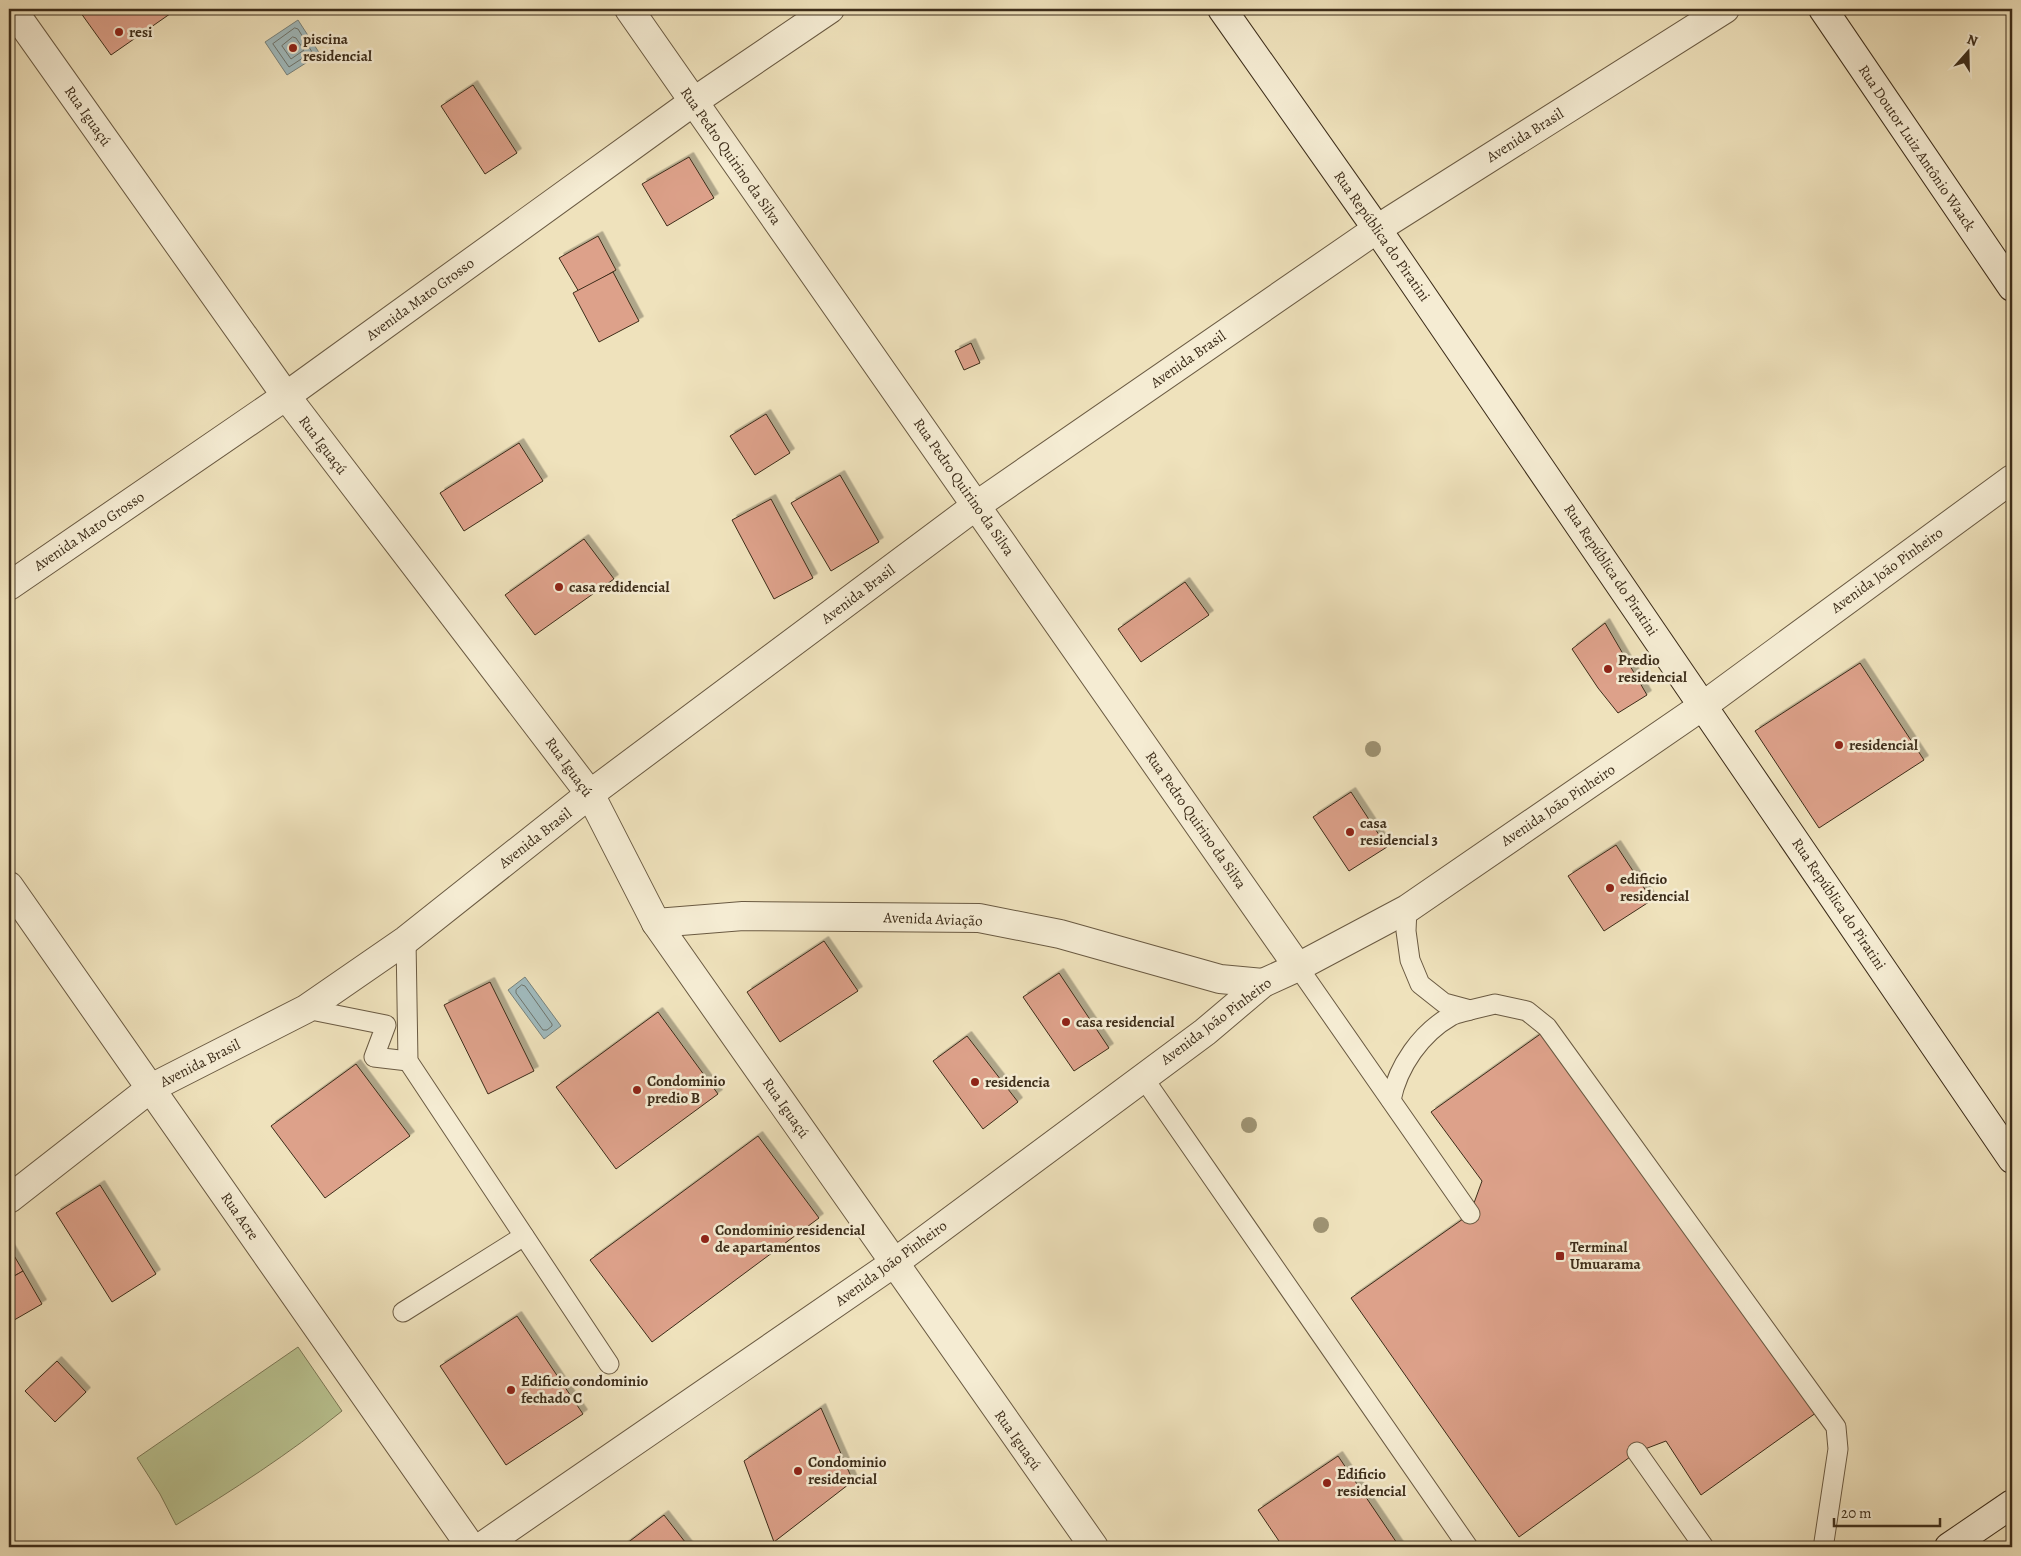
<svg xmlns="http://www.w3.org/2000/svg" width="2021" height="1556" font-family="Alegreya,serif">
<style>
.green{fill:#b9c391;stroke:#7b7856}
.water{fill:#a0babd;stroke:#78827c}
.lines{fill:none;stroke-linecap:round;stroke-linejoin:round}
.shore{stroke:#6e746c;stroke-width:1}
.building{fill:#dda18a;stroke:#3d2d1a;filter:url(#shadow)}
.lane-casing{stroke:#6a5a42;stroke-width:21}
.street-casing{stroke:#6a5a42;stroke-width:30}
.secondary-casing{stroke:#3d2d1a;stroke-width:30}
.lane{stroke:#f5ecd3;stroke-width:19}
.street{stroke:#f5ecd3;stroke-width:28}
.secondary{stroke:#f5ecd3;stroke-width:28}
.tree{fill:#9e9373}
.poi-dot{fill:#8f2418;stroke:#f5ecd3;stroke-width:2}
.labels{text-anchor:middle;stroke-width:5;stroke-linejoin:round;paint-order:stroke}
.poi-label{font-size:15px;font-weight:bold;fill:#3d2d1a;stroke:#f5ecd3;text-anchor:start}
.street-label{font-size:15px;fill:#3d2d1a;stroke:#f5ecd3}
</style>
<defs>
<filter id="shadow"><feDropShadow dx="4.5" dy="-4.5" stdDeviation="0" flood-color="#0004"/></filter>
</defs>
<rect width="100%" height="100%" fill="#efe2bc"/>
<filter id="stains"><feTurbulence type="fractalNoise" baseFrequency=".004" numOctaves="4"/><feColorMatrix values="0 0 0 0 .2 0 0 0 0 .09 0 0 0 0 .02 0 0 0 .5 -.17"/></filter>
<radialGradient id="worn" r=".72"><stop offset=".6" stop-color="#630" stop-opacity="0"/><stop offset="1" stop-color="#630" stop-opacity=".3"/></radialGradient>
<path class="green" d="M 298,1347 L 342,1411 C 289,1454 233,1490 176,1525 L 160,1494 L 137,1458 Z"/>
<g class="water">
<path d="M 298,20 L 320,54 L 287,75 L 265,42 Z"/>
<path d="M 525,977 L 561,1026 L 544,1039 L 508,990 Z"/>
</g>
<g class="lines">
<g class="shore">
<path d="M 295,28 L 298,29 L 312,52 L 289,67 L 273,44 Z"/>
<path d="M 293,37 L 296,38 L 304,50 L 291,59 L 282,46 Z"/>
<path d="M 522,985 L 525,986 L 552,1024 L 552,1026 L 547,1030 L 543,1030 L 516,993 L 516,990 Z"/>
</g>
</g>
<g class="building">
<path d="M 78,9 L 177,9 L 111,55 Z"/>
<path d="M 473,85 L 517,153 L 485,174 L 441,106 Z"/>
<path d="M 689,157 L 714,198 L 667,226 L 642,184 Z"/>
<path d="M 598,236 L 616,270 L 579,292 L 559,258 Z"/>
<path d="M 613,272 L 639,321 L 599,342 L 573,293 Z"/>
<path d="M 971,343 L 980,363 L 964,370 L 955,351 Z"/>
<path d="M 766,414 L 790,453 L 755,475 L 730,436 Z"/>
<path d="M 519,443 L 543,481 L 464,531 L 440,493 Z"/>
<path d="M 840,475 L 879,542 L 831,571 L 791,503 Z"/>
<path d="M 771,499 L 813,578 L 774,599 L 732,520 Z"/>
<path d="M 584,539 L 614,579 L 535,635 L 505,595 Z"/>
<path d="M 1185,582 L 1209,615 L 1141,662 L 1118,629 Z"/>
<path d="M 1605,623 L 1647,695 L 1618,713 L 1598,688 L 1572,649 Z"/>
<path d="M 1860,663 L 1924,760 L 1819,828 L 1755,731 Z"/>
<path d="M 1351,792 L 1387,847 L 1349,871 L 1313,817 Z"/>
<path d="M 1616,845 L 1652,900 L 1604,931 L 1568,876 Z"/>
<path d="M 824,941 L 858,991 L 780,1042 L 747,992 Z"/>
<path d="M 1059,973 L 1109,1048 L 1074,1071 L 1023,997 Z"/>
<path d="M 490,982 L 534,1071 L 488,1094 L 444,1005 Z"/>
<path d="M 658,1012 L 718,1094 L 616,1169 L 556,1087 Z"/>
<path d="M 1546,1030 L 1820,1410 L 1701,1495 L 1666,1441 L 1637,1452 L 1519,1537 L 1351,1298 L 1470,1214 L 1482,1181 L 1431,1112 Z"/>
<path d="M 967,1036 L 1018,1102 L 983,1129 L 933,1061 Z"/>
<path d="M 356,1064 L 410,1136 L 325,1198 L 271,1126 Z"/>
<path d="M 758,1136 L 819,1218 L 652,1342 L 590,1260 Z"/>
<path d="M 100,1185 L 156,1274 L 112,1302 L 56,1213 Z"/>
<path d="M 9,1247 L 23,1271 L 9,1279 Z"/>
<path d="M 23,1271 L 42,1304 L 9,1323 L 9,1279 Z"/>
<path d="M 517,1316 L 583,1414 L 506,1465 L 440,1366 Z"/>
<path d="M 57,1361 L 86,1392 L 55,1422 L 25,1391 Z"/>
<path d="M 821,1408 L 853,1481 L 774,1542 L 744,1461 Z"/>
<path d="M 1338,1456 L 1399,1546 L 1397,1547 L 1283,1547 L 1258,1510 Z"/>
<path d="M 664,1515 L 689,1547 L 622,1547 Z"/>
</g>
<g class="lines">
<defs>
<g id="lane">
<path d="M 1407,909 L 1406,931 L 1410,960 L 1420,984 L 1444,1003 L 1470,1010 L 1495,1004 L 1527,1011 L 1547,1027 L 1836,1427 L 1838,1449 L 1824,1542 L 1825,1547"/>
<path d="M 406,940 L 408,1061 L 609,1364"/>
<path d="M 1298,967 L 1470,1214"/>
<path d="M 306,1009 L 386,1025 L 374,1057 L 408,1061"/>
<path d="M 1142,1076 L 1468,1547"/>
<path d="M 1391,1100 C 1398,1066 1421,1033 1451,1016 C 1457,1013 1464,1012 1470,1010"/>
<path d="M 403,1312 L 524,1236"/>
<path d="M 1637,1452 L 1704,1547"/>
</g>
<g id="street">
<path d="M 12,9 L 286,396 L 590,794 L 656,923 L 1094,1547"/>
<path d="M 629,9 L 1298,967"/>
<path d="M 9,586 L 286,396 L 693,102 L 830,9"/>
<path d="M 9,886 L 471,1547"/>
<path d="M 656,923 L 743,916 L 979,918 L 1060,934 L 1220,979 L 1263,983"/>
<path d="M 9,1199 L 151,1088 L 306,1009 L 406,940 L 590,794 L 977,505 L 1377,229 L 1725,9"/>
<path d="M 481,1547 L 894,1263 L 1205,1032 L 1263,983 L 1298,967 L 1407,909 L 1704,705 L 2012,479"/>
</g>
<g id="secondary">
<path d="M 1222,9 L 1377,229 L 2012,1159"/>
<path d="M 1823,9 L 2012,287"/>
<path d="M 1949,1547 L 2012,1504"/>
</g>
</defs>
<use href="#lane" class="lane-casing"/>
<use href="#street" class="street-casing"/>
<use href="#secondary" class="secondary-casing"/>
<use href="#lane" class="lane"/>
<use href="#street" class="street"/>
<use href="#secondary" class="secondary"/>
</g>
<g class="tree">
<circle cx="1373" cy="749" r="8"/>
<circle cx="1249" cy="1125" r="8"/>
<circle cx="1321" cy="1225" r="8"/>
</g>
<g class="poi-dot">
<circle cx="119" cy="32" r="5"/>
<circle cx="293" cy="48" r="5"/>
<circle cx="559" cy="587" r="5"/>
<circle cx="1608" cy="669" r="5"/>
<circle cx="1839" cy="745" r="5"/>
<circle cx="1350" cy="832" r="5"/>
<circle cx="1610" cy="888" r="5"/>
<circle cx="1066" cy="1022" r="5"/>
<circle cx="975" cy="1082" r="5"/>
<circle cx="637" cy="1090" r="5"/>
<circle cx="705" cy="1239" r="5"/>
<rect x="1555" y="1251" width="10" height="10" rx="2.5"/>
<circle cx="511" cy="1390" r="5"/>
<circle cx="798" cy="1471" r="5"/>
<circle cx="1327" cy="1483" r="5"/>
</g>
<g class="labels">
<g class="poi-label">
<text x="129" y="37">resi</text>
<text x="303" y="44">piscina<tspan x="303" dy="17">residencial</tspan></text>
<text x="569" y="592">casa redidencial</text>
<text x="1618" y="665">Predio<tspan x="1618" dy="17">residencial</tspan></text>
<text x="1849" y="750">residencial</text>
<text x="1360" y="828">casa<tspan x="1360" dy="17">residencial 3</tspan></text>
<text x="1620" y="884">edificio<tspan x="1620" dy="17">residencial</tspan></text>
<text x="1076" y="1027">casa residencial</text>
<text x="647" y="1086">Condominio<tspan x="647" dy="17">predio B</tspan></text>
<text x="985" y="1087">residencia</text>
<text x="715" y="1235">Condominio residencial<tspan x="715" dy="17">de apartamentos</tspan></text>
<text x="1570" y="1252">Terminal<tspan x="1570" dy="17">Umuarama</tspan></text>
<text x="521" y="1386">Edificio condominio<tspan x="521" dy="17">fechado C</tspan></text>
<text x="808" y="1467">Condominio<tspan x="808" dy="17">residencial</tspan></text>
<text x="1337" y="1479">Edificio<tspan x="1337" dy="17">residencial</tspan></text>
</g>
<g class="street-label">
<text transform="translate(88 116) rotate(55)" y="5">Rua Iguaçú</text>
<text transform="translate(1525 135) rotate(-32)" y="5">Avenida Brasil</text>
<text transform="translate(1917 148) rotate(56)" y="5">Rua Doutor Luiz Antônio Waack</text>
<text transform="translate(731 156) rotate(55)" y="5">Rua Pedro Quirino da Silva</text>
<text transform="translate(1382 236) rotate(55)" y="5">Rua República do Piratini</text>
<text transform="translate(420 299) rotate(-36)" y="5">Avenida Mato Grosso</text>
<text transform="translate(1188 359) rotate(-35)" y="5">Avenida Brasil</text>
<text transform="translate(323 445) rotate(53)" y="5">Rua Iguaçú</text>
<text transform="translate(964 487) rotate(55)" y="5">Rua Pedro Quirino da Silva</text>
<text transform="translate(89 531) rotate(-34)" y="5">Avenida Mato Grosso</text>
<text transform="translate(1611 570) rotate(56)" y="5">Rua República do Piratini</text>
<text transform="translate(1887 570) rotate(-36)" y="5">Avenida João Pinheiro</text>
<text transform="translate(858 594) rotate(-37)" y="5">Avenida Brasil</text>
<text transform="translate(569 767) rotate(54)" y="5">Rua Iguaçú</text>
<text transform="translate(1558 805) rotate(-34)" y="5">Avenida João Pinheiro</text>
<text transform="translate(1196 820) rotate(55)" y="5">Rua Pedro Quirino da Silva</text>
<text transform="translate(535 838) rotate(-38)" y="5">Avenida Brasil</text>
<text transform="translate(1839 904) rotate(56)" y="5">Rua República do Piratini</text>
<text transform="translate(933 919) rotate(2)" y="5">Avenida Aviação</text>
<text transform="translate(1216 1021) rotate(-37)" y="5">Avenida João Pinheiro</text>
<text transform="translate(200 1063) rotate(-27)" y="5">Avenida Brasil</text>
<text transform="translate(786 1108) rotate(55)" y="5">Rua Iguaçú</text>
<text transform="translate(240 1216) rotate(55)" y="5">Rua Acre</text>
<text transform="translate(891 1263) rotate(-36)" y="5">Avenida João Pinheiro</text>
<text transform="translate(1018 1440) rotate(55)" y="5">Rua Iguaçú</text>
</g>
</g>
<rect width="2021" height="1556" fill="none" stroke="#efe2bc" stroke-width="30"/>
<rect x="10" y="10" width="2001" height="1536" fill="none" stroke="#3d2d1a" stroke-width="2.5"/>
<rect x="15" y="15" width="1991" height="1526" fill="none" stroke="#3d2d1a"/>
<g transform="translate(1968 52) rotate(20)" stroke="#f5ecd3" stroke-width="4" paint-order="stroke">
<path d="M0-4L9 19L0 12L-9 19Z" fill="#3d2d1a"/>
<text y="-8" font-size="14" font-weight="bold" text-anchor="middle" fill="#3d2d1a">N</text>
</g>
<path d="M1834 1518v8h106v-8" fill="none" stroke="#3d2d1a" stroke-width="2.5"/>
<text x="1841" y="1518" font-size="15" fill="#3d2d1a" stroke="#f5ecd3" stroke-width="4" paint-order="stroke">20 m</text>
<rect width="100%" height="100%" filter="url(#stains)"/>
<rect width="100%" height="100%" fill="url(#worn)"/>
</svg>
